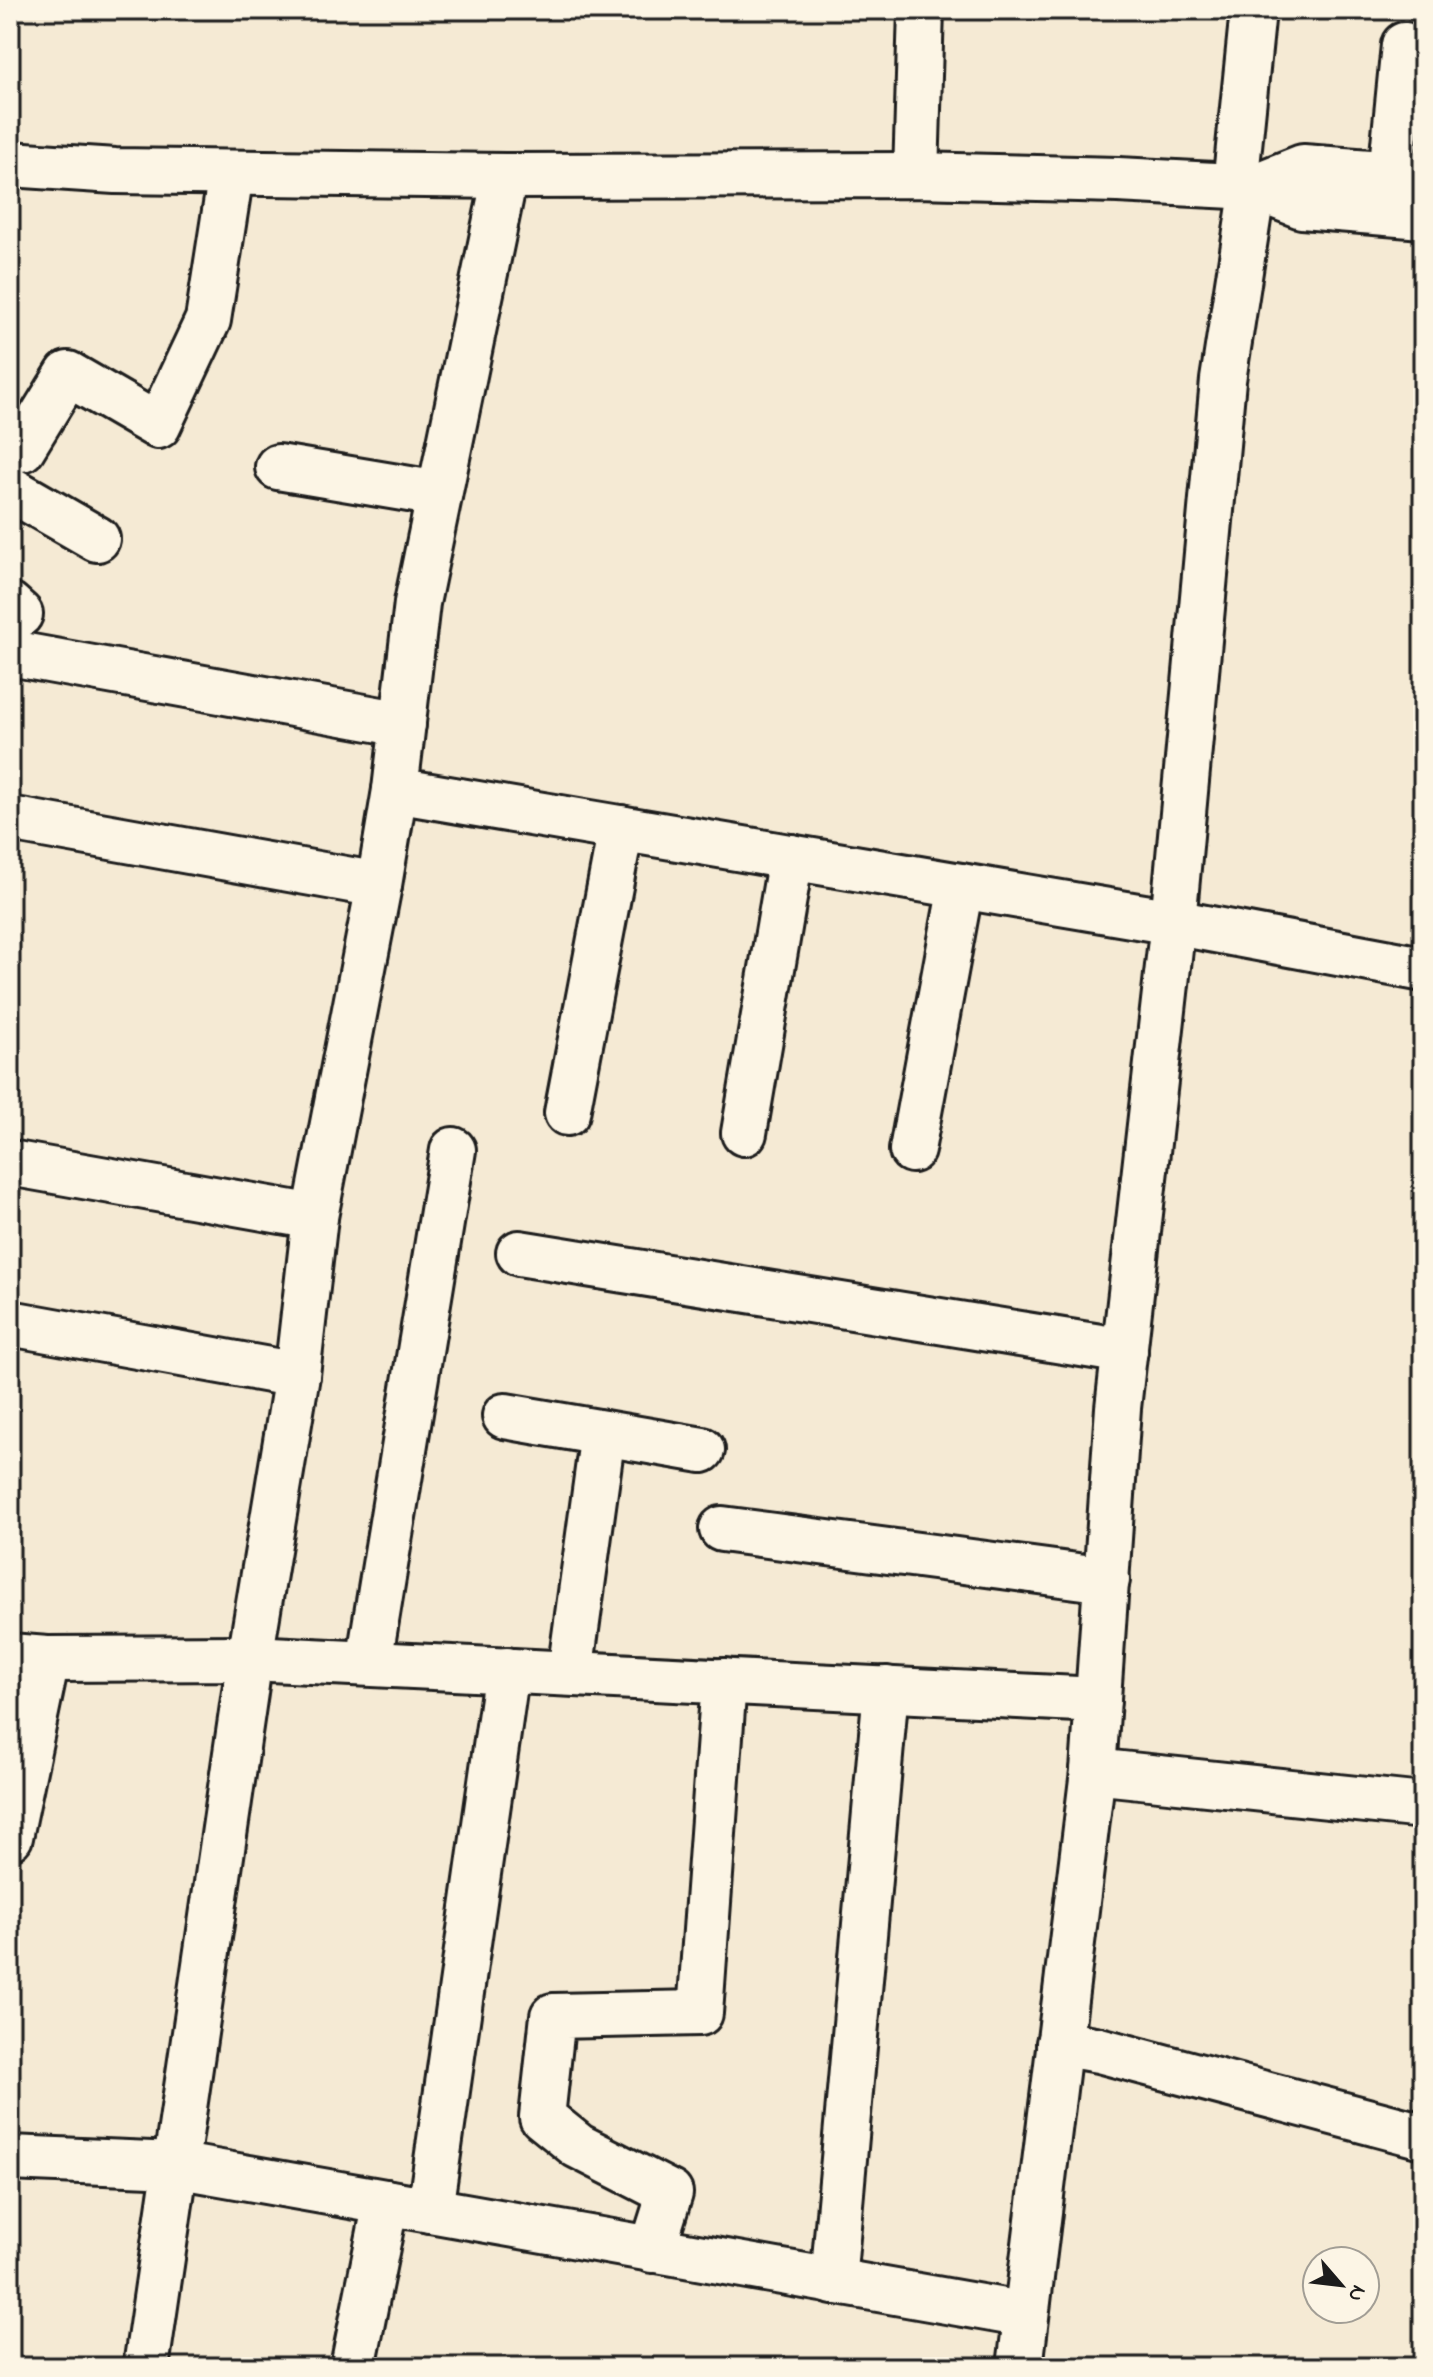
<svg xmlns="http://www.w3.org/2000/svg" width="1433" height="2377" font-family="'Indie Flower',sans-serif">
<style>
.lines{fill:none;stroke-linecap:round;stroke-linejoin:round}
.minor-casing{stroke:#1c1c1c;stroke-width:50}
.minor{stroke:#fcf5e5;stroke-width:44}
</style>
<rect width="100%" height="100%" fill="#f5ead4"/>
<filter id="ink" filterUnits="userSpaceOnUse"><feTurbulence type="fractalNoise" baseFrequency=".0125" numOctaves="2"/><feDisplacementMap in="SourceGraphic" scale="16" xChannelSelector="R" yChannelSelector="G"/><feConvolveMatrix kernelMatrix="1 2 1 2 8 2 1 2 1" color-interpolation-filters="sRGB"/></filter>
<g filter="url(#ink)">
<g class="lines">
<defs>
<g id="minor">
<path d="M 10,164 L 115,171 L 505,176 L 916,175 L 1118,180 L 1253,187 L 1302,206 L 1423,216"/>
<path d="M 1391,174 L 1404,45"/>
<path d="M 916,175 L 921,10"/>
<path d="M 505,176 L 417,603 L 395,790 L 1173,922 L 1423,969"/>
<path d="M 1235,186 L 1253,10"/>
<path d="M 1253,187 L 1303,167 L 1423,176"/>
<path d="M 10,449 L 22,449 L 68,374 L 158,426 L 208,320 L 231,173"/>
<path d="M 278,467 L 439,494"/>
<path d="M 10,489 L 97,539"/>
<path d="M 10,605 L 20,614"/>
<path d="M 10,653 L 403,724"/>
<path d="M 10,819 L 379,885"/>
<path d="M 567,1113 L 621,828"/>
<path d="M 744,1133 L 791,857"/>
<path d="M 912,1150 L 961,886"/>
<path d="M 10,1163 L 315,1217"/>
<path d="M 519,1253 L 1125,1351"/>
<path d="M 10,1323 L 297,1375"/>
<path d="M 505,1416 L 702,1450"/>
<path d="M 722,1529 L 1107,1580"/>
<path d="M 10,1656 L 47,1659 L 250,1658 L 1098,1700"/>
<path d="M 369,1663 L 453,1150"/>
<path d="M 570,1673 L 603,1433"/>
<path d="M 1093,1771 L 1423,1806"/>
<path d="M 10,1837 L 47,1659"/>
<path d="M 1059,2043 L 1099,2050 L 1423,2136"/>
<path d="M 10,2158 L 175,2165 L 1026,2315"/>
<path d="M 430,2210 L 507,1670"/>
<path d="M 652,2250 L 670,2193 L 578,2146 L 542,2117 L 553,2016 L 700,2013 L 724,1681"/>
<path d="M 833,2282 L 886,1689"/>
<path d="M 146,2367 L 250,1658 L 297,1375 L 315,1217 L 379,885 L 395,790"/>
<path d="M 353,2367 L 386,2202"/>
<path d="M 1020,2367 L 1093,1771 L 1118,1408 L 1173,922 L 1223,380 L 1253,187"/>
</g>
</defs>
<use href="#minor" class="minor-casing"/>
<use href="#minor" class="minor"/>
</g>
</g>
<rect width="1433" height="2377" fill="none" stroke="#fcf5e5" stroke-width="40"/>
<rect x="20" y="20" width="1393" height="2337" fill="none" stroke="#1c1c1c" stroke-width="3" filter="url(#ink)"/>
<g transform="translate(1341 2285) rotate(118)"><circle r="38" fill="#fcf5e5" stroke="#a29e95" stroke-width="2"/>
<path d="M0-6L14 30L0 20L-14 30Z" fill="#1c1c1c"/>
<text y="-12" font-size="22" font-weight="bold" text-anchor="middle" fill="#1c1c1c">N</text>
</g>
</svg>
